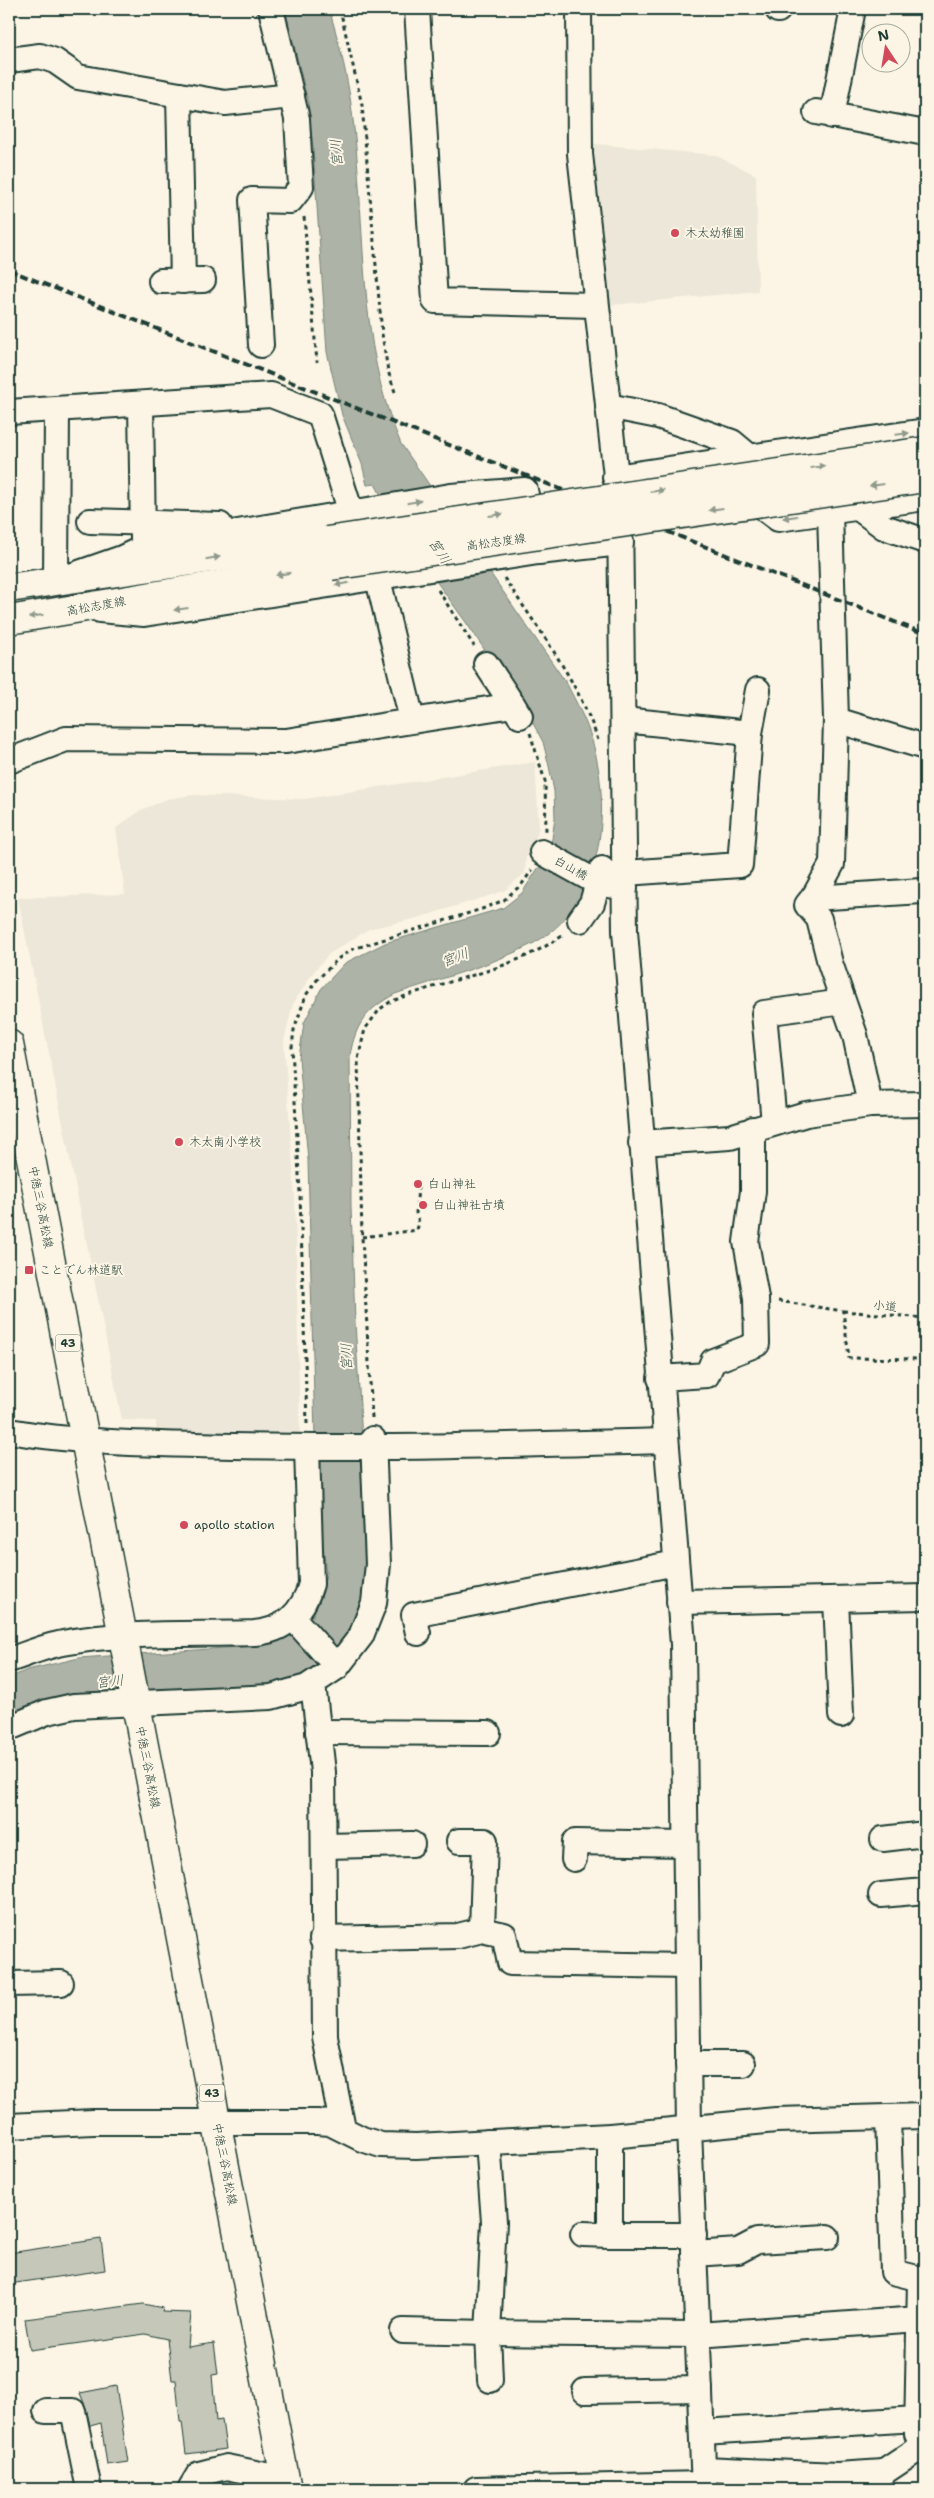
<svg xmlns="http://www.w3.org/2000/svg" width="934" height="2498" font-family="'Shantell Sans','Klee One',sans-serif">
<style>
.built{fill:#ece7d8}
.water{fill:#aeb3a7;stroke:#758479}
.building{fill:#c5c7b9;stroke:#1f3d34}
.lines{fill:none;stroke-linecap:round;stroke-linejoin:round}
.street-casing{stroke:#1f3d34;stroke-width:28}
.secondary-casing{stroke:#1f3d34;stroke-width:31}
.primary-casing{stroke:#1f3d34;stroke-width:31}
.path{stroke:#1f3d34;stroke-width:3;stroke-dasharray:4 4;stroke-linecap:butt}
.street{stroke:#fcf5e5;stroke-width:24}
.secondary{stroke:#fcf5e5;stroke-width:28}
.primary{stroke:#fcf5e5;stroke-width:28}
.rail{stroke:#1f3d34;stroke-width:4;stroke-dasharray:8 4;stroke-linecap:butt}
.secondary-bridge-casing{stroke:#1f3d34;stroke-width:31;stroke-linecap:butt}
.secondary-bridge{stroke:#fcf5e5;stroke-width:28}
.oneway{fill:#8e998c}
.poi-dot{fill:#d1495b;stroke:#fcf5e5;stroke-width:2}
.labels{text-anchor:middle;stroke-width:4;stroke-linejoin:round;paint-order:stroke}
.shield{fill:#fcf5e5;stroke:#617469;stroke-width:1}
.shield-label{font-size:11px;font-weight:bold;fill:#1f3d34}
.poi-label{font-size:12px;fill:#1f3d34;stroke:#fcf5e5;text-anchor:start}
.street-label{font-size:12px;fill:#1f3d34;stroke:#fcf5e5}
.water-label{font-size:14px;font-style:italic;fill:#435a51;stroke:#fcf5e5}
</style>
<rect width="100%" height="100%" fill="#fcf5e5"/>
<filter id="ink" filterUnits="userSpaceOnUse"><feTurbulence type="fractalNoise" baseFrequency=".02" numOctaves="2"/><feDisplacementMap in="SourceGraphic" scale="10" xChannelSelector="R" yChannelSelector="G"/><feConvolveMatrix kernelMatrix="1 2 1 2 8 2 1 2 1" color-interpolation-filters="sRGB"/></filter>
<g filter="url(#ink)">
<g class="built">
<path d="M 584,143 L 715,155 L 756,175 L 758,291 L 601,306 Z"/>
<path d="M 535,762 L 539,826 L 536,838 L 526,858 L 525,873 L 504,891 L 418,918 L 369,929 L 329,954 L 312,974 L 293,1004 L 284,1041 L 295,1199 L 300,1436 L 156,1434 L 156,1421 L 122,1420 L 18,898 L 125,894 L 116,828 L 141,810 L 167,799 L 193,795 L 305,799 Z"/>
</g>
<path class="water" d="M 285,9 L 329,9 C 340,45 349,82 353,120 C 367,229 356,342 401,444 L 567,684 C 576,702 586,720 592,740 C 612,809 604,905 534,943 C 493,965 439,979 395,994 C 367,1009 355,1024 350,1056 L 351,1207 L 355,1322 L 368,1542 L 365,1596 L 355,1627 L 320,1670 L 271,1687 L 9,1717 L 9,1678 L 27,1670 L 79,1658 L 253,1646 L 283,1640 L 294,1634 L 312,1618 L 321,1597 L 326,1574 L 316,1477 L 308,1160 L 299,1058 L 304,1023 L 321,989 L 345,963 L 385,943 L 503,908 L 522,893 L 546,856 L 552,839 L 555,818 L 554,791 L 549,766 L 543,742 L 527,712 L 465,621 L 423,563 L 411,551 L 375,484 L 367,485 L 362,464 L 342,415 L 327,352 L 313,148 L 308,102 Z"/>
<g class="building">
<path d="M 101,2239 L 105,2270 L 9,2284 L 9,2253 Z"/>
<path d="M 143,2304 L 163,2308 L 162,2312 L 191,2313 L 188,2347 L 214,2343 L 218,2374 L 212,2375 L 216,2421 L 222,2420 L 226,2449 L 186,2454 L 182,2422 L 180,2422 L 176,2380 L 172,2380 L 167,2339 L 145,2334 L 30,2350 L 25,2319 Z"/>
<path d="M 116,2386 L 128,2462 L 107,2465 L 101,2423 L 90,2426 L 86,2408 L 80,2393 Z"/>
</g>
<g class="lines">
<defs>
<g id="street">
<path d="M 417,9 L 435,301 L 596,305"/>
<path d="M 579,9 L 580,154 L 620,512 L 625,931 L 683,1644 L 689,2129 L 704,2489"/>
<path d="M 778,10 L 778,9"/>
<path d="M 9,60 L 40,56 L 55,61 L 78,77 L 225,103 L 292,96"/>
<path d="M 179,95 L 183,281"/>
<path d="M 816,112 L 925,133"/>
<path d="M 832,116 L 853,9"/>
<path d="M 161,281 L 203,280"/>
<path d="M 261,345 L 252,200 L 290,201 L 301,187 L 297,119 L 271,9"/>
<path d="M 141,404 L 143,538"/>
<path d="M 608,406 L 658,416 L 732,442 L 750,457 L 766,510 L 778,519 L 925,498"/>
<path d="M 57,410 L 56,581 L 122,558 L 143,548 L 451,496 L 525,490 L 538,552 L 621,543"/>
<path d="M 9,412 L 271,395 L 320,414 L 351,513 L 378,579 L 412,720"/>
<path d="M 615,477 L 925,431"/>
<path d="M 857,507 L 884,527 L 925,541"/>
<path d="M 830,511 L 836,720 L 925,747"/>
<path d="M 90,521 L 220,525"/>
<path d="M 100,610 L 144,614 L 538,552"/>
<path d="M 486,664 L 520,716"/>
<path d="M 623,720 L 750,733"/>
<path d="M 9,761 L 66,739 L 286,741 L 513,705"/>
<path d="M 542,852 L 598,883 L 625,888"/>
<path d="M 625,873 L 740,865 L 750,733 L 758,690"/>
<path d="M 813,898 L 922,891"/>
<path d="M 580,920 L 592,903 L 602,869"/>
<path d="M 870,1105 L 925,1104"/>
<path d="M 774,1123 L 764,1013 L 843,1002"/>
<path d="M 641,1143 L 730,1137 L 806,1114 L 870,1105 L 855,1035 L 830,963 L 819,919 L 807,905 L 815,895 L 832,864 L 836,720"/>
<path d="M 660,1378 L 707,1375 L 713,1361 L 757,1344 L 756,1298 L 746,1242 L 753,1191 L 753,1129"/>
<path d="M 9,1431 C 84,1444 159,1444 234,1446 C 378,1449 521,1445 665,1441"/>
<path d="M 836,1599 L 841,1715"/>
<path d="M 679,1602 L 925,1597"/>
<path d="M 293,1618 L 337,1667"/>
<path d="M 418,1633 L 414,1615 L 676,1563"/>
<path d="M 9,1660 C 27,1654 45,1646 63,1643 C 126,1631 191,1635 254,1633 C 284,1631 303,1613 311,1584 L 307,1447"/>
<path d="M 313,1684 L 323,1772 L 325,2037 L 343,2129"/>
<path d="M 9,1728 L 47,1712 L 74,1706 L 271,1697 L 307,1687 L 337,1667 L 361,1636 L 374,1603 L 378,1564 L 373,1439"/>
<path d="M 318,1732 L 488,1733"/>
<path d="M 883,1839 L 925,1834"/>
<path d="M 459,1841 L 485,1841 L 482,1930"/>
<path d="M 325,1846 L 412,1844"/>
<path d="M 574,1859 L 575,1842 L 685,1844"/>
<path d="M 881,1895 L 925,1891"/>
<path d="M 322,1939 L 458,1936 L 482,1930 L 504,1935 L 510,1963 L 687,1966"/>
<path d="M 9,1984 L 61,1983"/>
<path d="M 688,2064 L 743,2064"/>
<path d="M 888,2117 L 893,2272 L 925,2280"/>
<path d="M 9,2126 L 93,2122 L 317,2122 L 330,2123 L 362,2139 L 381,2145 L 416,2146 L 610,2136 L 776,2120 L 925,2116"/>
<path d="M 488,2142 L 494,2222 L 488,2333 L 698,2335 L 919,2319"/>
<path d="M 583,2234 L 610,2235 L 610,2136"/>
<path d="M 610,2235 L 694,2235"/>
<path d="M 694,2254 L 738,2251 L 757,2241 L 827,2237"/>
<path d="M 403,2331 L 488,2333 L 490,2380"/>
<path d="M 585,2391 L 700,2389"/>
<path d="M 46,2411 L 73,2411 L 89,2489"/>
<path d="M 702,2432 L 917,2419"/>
<path d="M 917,2434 L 920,2280"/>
<path d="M 704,2469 L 837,2475 L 884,2472 L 917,2450"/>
<path d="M 190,2489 L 199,2474 L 226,2467 L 285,2479"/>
<path d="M 476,2489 L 704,2484"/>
</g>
<g id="secondary">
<path d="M 9,588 L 327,541"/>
<path d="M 9,620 L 331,566"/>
</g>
<path id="primary" d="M 9,1044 L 287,2489"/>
</defs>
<use href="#street" class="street-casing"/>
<use href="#secondary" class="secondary-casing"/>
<use href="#primary" class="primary-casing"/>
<g class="path">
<path d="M 340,9 L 362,105 L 382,334 L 388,371 L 396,395"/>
<path d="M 304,217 L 317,362"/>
<path d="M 504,578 C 540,631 579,682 599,743"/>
<path d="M 438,590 L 474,646"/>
<path d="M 530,733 L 545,781 L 546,832"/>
<path d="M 362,1237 L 417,1230 L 419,1222 L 416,1213 L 418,1187"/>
<path d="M 778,1301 L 843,1311 L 849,1358 L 925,1359"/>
<path d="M 843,1311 L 925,1318"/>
<path d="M 372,1418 L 362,1237 L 358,1059 L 365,1029 L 380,1009 L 390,1002 C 451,977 509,973 565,934"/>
<path d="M 307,1424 L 300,1193 L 292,1047 L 294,1030 L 306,995 L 317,980 L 339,958 L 353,949 L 482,909 L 504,900 L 522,884 L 532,870"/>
</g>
<use href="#street" class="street"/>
<use href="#secondary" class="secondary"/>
<use href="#primary" class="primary"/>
<path class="rail" d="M 9,270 L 925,634"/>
<defs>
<g id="secondary-bridge">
<path d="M 327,541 L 925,451"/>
<path d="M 331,566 L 925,478"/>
</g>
</defs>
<use href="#secondary-bridge" class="secondary-bridge-casing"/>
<use href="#secondary-bridge" class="secondary-bridge"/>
</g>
<defs><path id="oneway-solid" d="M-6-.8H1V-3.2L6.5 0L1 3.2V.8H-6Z" transform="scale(1.25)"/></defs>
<g class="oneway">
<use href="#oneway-solid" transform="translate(902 434) rotate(-8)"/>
<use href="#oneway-solid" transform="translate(818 467) rotate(-8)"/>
<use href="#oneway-solid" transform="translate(877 485) rotate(172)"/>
<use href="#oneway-solid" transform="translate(657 491) rotate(-8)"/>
<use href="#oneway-solid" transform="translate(414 502) rotate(-10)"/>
<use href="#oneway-solid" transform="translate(716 509) rotate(172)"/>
<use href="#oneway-solid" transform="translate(496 515) rotate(-8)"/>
<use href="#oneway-solid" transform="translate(790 517) rotate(172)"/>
<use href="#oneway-solid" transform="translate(213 558) rotate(-9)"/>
<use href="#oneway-solid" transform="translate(283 574) rotate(171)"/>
<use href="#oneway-solid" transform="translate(342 584) rotate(171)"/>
<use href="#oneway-solid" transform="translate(181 609) rotate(172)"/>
<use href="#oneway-solid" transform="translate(36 616) rotate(171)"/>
</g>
</g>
<g class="poi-dot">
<circle cx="675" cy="233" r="5"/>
<circle cx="179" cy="1142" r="5"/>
<circle cx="418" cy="1184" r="5"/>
<circle cx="423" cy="1205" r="5"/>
<rect x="24" y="1265" width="10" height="10" rx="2.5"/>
<circle cx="184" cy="1525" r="5"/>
</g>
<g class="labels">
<g class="shield">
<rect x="55.5" y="1334.5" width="25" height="17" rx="4"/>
<rect x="199.5" y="2084.5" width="25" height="17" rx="4"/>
</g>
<g class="shield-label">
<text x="68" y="1347">43</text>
<text x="212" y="2097">43</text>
</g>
<g class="poi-label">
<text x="685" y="237">木太幼稚園</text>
<text x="189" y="1146">木太南小学校</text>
<text x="428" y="1188">白山神社</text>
<text x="433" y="1209">白山神社古墳</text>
<text x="39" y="1274">ことでん林道駅</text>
<text x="194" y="1529">apollo station</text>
</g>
<g class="street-label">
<text transform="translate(496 542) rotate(-8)" y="4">高松志度線</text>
<text transform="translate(96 606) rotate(-10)" y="4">高松志度線</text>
<text transform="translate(571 868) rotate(29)" y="4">白山橋</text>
<text transform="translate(41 1207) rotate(79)" y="4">中徳三谷高松線</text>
<text transform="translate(885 1306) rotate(5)" y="4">小道</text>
<text transform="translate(148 1767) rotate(79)" y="4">中徳三谷高松線</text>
<text transform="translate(225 2164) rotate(79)" y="4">中徳三谷高松線</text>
</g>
<g class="water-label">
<text transform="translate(336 153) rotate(-95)" y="5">宮川</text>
<text transform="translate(440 551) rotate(57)" y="5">宮川</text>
<text transform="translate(455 957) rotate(-21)" y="5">宮川</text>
<text transform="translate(346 1357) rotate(-92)" y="5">宮川</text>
<text transform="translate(110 1681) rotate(-6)" y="5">宮川</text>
</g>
</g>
<rect width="934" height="2498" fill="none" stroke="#fcf5e5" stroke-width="30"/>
<rect x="15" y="15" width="904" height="2468" fill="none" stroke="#1f3d34" stroke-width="2" filter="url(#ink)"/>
<g transform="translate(886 48) rotate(348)"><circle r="24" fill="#fcf5e5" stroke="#a4ab9e"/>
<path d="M0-4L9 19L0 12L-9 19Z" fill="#d1495b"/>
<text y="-8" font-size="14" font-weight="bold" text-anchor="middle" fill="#1f3d34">N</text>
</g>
</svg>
